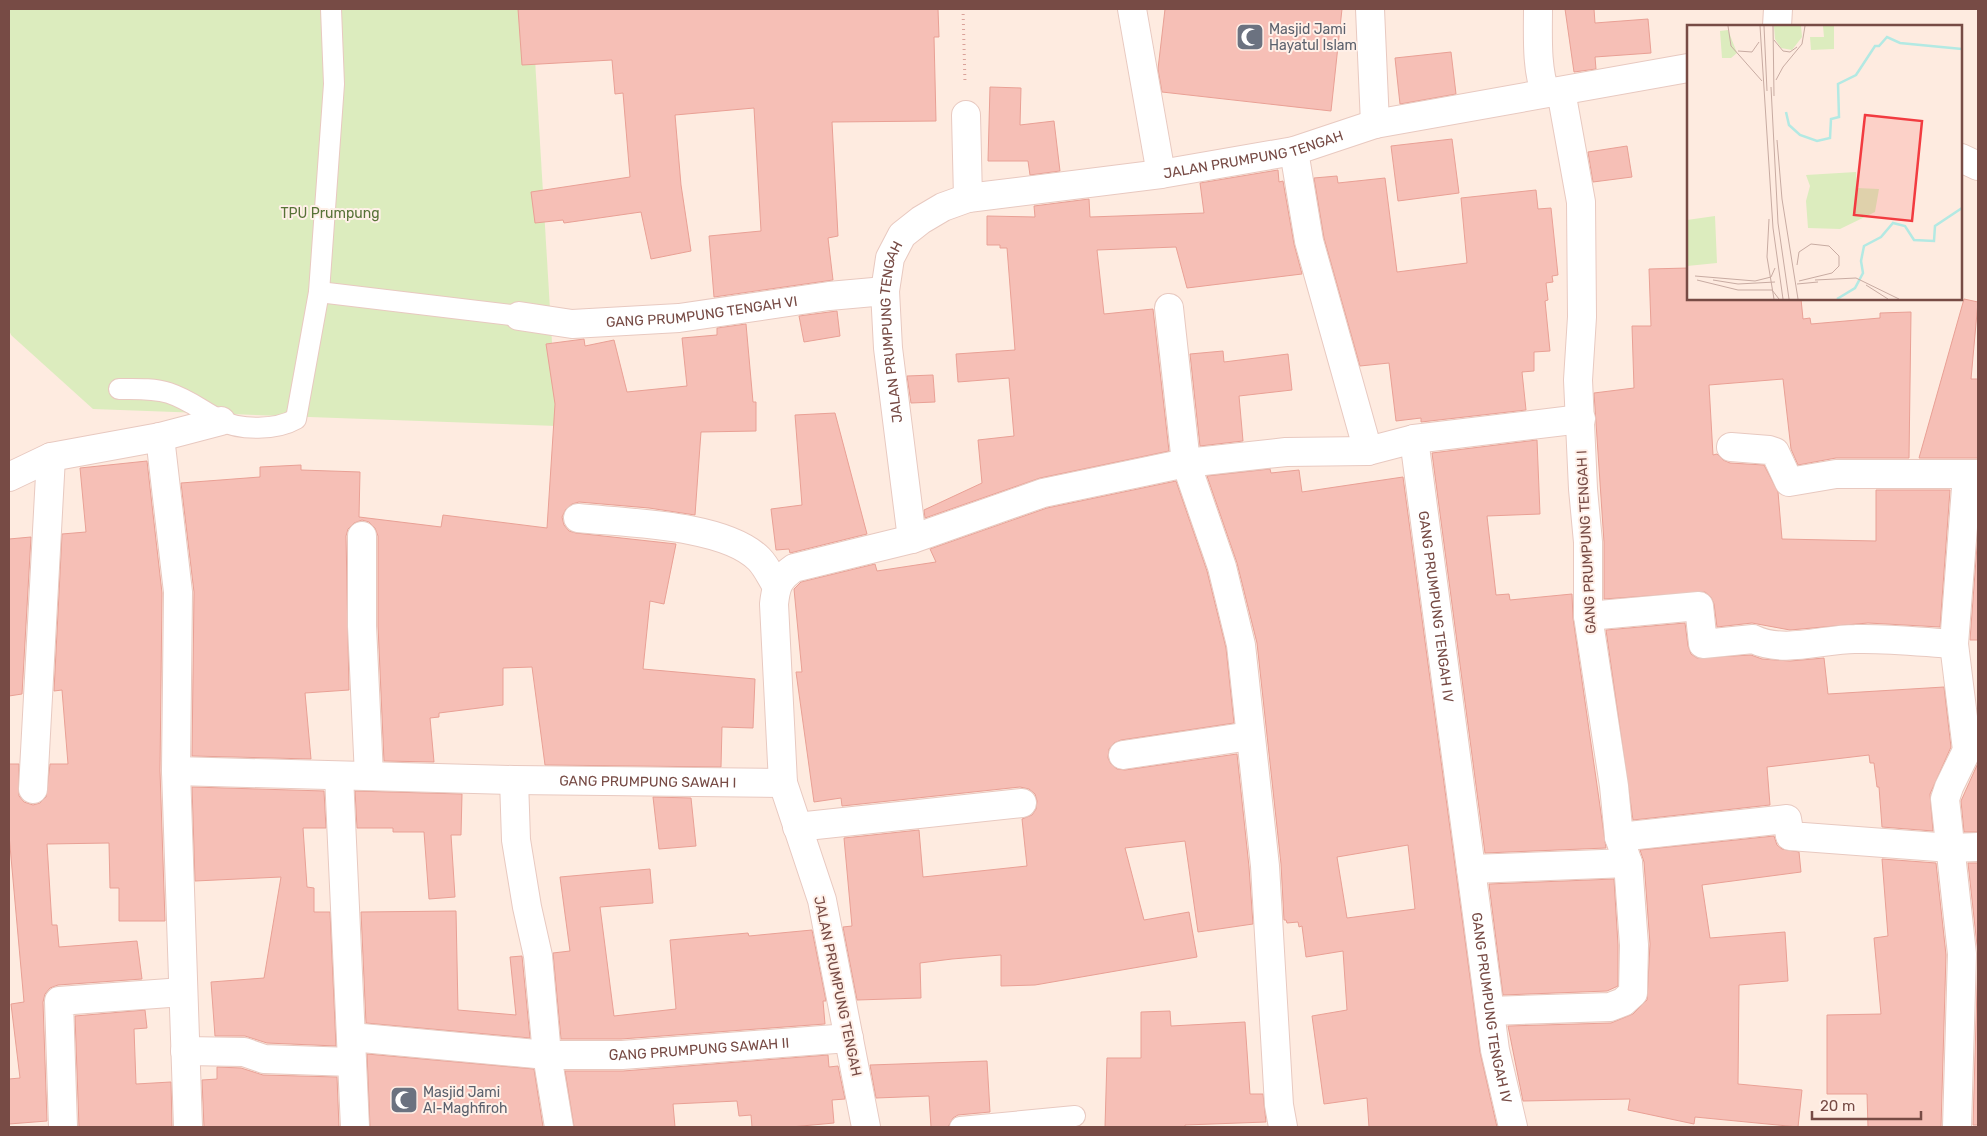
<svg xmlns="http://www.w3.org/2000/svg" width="1987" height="1136" font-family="Rubik,sans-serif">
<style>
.green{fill:#dcecbe}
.building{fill:#f6bfb6;stroke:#e9a095;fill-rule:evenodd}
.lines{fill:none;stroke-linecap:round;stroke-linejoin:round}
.service-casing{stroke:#e8c9c0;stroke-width:22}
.minor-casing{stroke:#e8c9c0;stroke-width:30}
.path{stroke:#daa299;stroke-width:3;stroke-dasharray:1 4;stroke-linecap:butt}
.service{stroke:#fff;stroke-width:20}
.minor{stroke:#fff;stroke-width:28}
.labels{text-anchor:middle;stroke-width:4;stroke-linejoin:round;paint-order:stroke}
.worship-label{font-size:14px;fill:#5b616d;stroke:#fff0e8;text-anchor:start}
.street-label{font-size:14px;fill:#774b45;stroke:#fff0e8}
.park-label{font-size:14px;fill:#577237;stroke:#fff0e8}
.inset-river{fill:none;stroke:#b3e9e3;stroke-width:2.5}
.inset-road{fill:none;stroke:#c8aba2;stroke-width:1}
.view{fill:#f23b40;fill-opacity:0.15;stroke:#f23b40;stroke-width:2.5}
.inset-edge{fill:none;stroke:#774b45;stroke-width:2.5}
</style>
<rect width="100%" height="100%" fill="#feebe0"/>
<path class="green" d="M 9,9 L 532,9 L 557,426 L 93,409 L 11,335 L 9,330 Z"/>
<g class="building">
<path d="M 518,9 L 938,9 L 939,37 L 934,37 L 936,121 L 832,122 L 838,236 L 828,238 L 833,280 L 714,297 L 709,236 L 761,231 L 754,108 L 675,115 L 681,185 L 691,251 L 651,259 L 641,212 L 564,223 L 563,220 L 535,223 L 531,192 L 630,177 L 623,93 L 615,94 L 612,60 L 522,65 Z"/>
<path d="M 1165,9 L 1342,9 L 1331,111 L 1162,92 L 1158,69 Z"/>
<path d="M 1565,9 L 1594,9 L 1595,23 L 1648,19 L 1651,53 L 1595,57 L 1596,69 L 1574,72 Z"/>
<path d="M 1451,52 L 1456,94 L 1400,104 L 1395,58 Z"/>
<path d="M 990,87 L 1021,88 L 1020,125 L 1054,121 L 1060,171 L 1030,175 L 1028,161 L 988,161 Z"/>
<path d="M 1452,139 L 1459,193 L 1398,201 L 1391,146 Z"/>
<path d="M 1627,146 L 1632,177 L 1593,182 L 1588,152 Z"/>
<path d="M 1278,170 L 1279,182 L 1283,181 L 1294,244 L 1302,274 L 1187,288 L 1176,247 L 1097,250 L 1104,314 L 1153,309 L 1169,451 L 1040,478 L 925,518 L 924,510 L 982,483 L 978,440 L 1014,436 L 1009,378 L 958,382 L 956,354 L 1015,350 L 1007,248 L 1000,248 L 1000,245 L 987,245 L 987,216 L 1035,217 L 1034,206 L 1089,199 L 1090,217 L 1204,213 L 1200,183 Z"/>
<path d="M 1337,176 L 1338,183 L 1385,178 L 1397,272 L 1467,263 L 1461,198 L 1536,190 L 1538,209 L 1551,208 L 1558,275 L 1552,276 L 1553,282 L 1546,283 L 1548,300 L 1545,301 L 1550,351 L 1534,352 L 1534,371 L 1522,372 L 1526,410 L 1421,422 L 1421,418 L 1396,421 L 1389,363 L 1360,366 L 1324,238 L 1314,178 Z"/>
<path d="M 1688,268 L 1688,299 L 1801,299 L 1803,319 L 1810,318 L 1811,324 L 1880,318 L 1880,313 L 1911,312 L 1909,458 L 1836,458 L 1798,465 L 1791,449 L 1783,379 L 1709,385 L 1713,455 L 1717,454 L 1723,460 L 1730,463 L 1764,465 L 1778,492 L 1782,539 L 1876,541 L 1876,490 L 1950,490 L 1940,627 L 1868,623 L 1790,630 L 1752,623 L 1717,627 L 1714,604 L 1711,597 L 1705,592 L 1604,599 L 1604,542 L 1594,393 L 1634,388 L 1632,326 L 1651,326 L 1649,269 Z"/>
<path d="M 1964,299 L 1978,302 L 1971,379 L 1978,379 L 1978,458 L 1919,458 Z"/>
<path d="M 837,311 L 840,336 L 804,342 L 799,316 Z"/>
<path d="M 746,324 L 753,402 L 756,402 L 756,431 L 701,432 L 695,515 L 649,508 L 579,502 L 572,504 L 566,509 L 562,517 L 564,525 L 569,531 L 576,533 L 676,544 L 664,604 L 650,601 L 643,669 L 755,679 L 753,728 L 722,727 L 721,767 L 545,765 L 532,667 L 503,668 L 503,705 L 439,713 L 439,717 L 430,718 L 434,762 L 384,761 L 378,626 L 378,536 L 375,528 L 369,522 L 362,520 L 354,523 L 348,529 L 346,536 L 349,690 L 305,693 L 311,759 L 192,756 L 194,592 L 181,483 L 260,477 L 260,467 L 301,465 L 301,470 L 360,472 L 359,517 L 441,527 L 443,515 L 547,528 L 555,404 L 546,344 L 584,339 L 585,346 L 614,340 L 627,392 L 687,386 L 682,338 L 717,335 L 717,328 Z"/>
<path d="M 1223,351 L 1224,362 L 1288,354 L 1292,390 L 1239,396 L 1243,441 L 1200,446 L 1190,354 Z"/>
<path d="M 933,375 L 935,402 L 911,403 L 907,376 Z"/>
<path d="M 835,413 L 867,534 L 790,553 L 789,549 L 776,550 L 771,509 L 802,505 L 795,415 Z"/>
<path d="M 1537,440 L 1540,514 L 1487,516 L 1496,595 L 1509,594 L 1510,600 L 1572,594 L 1573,618 L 1606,848 L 1485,853 L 1432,453 Z"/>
<path d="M 147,461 L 162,593 L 160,771 L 165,921 L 119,921 L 119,888 L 110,888 L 109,843 L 47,844 L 52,925 L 57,925 L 59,947 L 137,941 L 142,979 L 58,985 L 50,988 L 45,994 L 43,1002 L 47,1121 L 9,1124 L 9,1079 L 20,1078 L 11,1004 L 24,1002 L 9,835 L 9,764 L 19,764 L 19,796 L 24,802 L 33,805 L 40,803 L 46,797 L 50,764 L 68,764 L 62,690 L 54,691 L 62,534 L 86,532 L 80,468 Z"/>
<path d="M 1270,469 L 1271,473 L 1299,470 L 1302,492 L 1403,477 L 1480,1052 L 1497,1127 L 1369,1127 L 1367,1098 L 1324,1104 L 1312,1016 L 1347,1010 L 1343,951 L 1306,957 L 1302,926 L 1299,927 L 1298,922 L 1287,923 L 1286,920 L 1284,920 L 1281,864 L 1257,643 L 1237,563 L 1207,476 ZM 1408,845 L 1415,909 L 1347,918 L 1337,857 Z"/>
<path d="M 1176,481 L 1207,571 L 1226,648 L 1234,723 L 1121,740 L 1114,743 L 1109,749 L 1108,758 L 1111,764 L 1117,769 L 1125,770 L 1237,754 L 1249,867 L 1253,924 L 1198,932 L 1185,841 L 1125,848 L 1144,920 L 1189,912 L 1197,957 L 1035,985 L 1001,986 L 1001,955 L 952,959 L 920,963 L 921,998 L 857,1000 L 843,927 L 852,926 L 844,838 L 919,830 L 923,877 L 1027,866 L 1022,819 L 1032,815 L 1036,809 L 1037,801 L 1035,794 L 1029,789 L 1020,787 L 842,806 L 841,798 L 814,802 L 796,672 L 802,672 L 794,589 L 801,582 L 875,564 L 877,571 L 936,562 L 930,549 L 1047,508 Z"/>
<path d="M 1978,532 L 1978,640 L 1970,640 Z"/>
<path d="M 31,537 L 22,694 L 9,696 L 9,539 Z"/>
<path d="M 1685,623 L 1688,646 L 1691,654 L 1697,658 L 1751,655 L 1762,659 L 1790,661 L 1824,658 L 1828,694 L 1944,687 L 1951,747 L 1930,794 L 1933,831 L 1882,827 L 1879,787 L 1877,787 L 1874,763 L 1870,763 L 1869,755 L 1767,767 L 1770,805 L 1633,820 L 1606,630 Z"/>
<path d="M 1978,763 L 1978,832 L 1964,832 L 1961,801 Z"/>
<path d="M 192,787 L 324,791 L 326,828 L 303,828 L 307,887 L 314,888 L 314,912 L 330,912 L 336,1046 L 267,1043 L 245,1036 L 215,1036 L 211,982 L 264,978 L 281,877 L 195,881 Z"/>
<path d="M 355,791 L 462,794 L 461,835 L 451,835 L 455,897 L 429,899 L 424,832 L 393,832 L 393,828 L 357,828 Z"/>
<path d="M 653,797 L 691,798 L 696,846 L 659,849 Z"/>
<path d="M 1774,836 L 1777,845 L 1782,849 L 1799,852 L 1801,872 L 1702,885 L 1710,938 L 1785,932 L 1788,981 L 1739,985 L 1738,1084 L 1802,1090 L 1798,1127 L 1695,1117 L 1694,1124 L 1628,1110 L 1630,1099 L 1523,1101 L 1508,1026 L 1611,1023 L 1633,1014 L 1647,1000 L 1650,944 L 1644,862 L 1640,850 Z"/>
<path d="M 1882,859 L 1936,863 L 1946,955 L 1941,1127 L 1868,1127 L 1867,1094 L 1827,1094 L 1827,1015 L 1881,1014 L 1874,938 L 1888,936 Z"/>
<path d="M 1968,863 L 1978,863 L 1978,1125 L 1973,1125 L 1978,954 Z"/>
<path d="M 650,869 L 653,903 L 600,907 L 614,1016 L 676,1009 L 670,940 L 748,933 L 749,936 L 812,930 L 826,1001 L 823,1001 L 825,1024 L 621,1039 L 561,1039 L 553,953 L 570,951 L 560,877 Z"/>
<path d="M 1614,879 L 1618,945 L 1618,986 L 1607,991 L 1503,995 L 1489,884 Z"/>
<path d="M 456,911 L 458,1010 L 516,1015 L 510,957 L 522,956 L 530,1038 L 366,1023 L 361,912 Z"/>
<path d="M 145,1010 L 147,1028 L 134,1029 L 136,1084 L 171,1082 L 172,1127 L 79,1127 L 75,1016 Z"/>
<path d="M 1170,1011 L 1171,1026 L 1245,1022 L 1250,1094 L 1263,1094 L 1266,1122 L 1185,1125 L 1185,1127 L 1105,1127 L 1107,1058 L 1141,1058 L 1141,1012 Z"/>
<path d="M 367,1054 L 534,1069 L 543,1127 L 370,1127 Z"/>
<path d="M 828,1055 L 829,1067 L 838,1066 L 845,1099 L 832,1100 L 834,1123 L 791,1127 L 752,1127 L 751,1115 L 739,1116 L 737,1101 L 673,1104 L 675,1127 L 574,1127 L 565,1071 L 623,1071 Z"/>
<path d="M 987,1061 L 990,1112 L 958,1115 L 953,1118 L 948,1127 L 931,1127 L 929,1096 L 876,1098 L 870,1065 Z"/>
<path d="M 217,1067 L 241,1068 L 263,1075 L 337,1077 L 339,1127 L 204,1127 L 202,1080 L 217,1079 Z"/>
</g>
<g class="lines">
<defs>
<g id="service">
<path d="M 319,292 L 519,316"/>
<path d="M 119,389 C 135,389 153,388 169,393 C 190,400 202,411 220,420 C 240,431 277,430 296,419 L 319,292 L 334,84 L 331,9"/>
<path d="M 960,1127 L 1075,1116"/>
</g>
<g id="minor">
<path d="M 1132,9 L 1161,174"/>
<path d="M 1370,9 L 1375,124"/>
<path d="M 1538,9 C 1538,33 1536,71 1546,93"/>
<path d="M 1777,26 L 1778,9"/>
<path d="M 966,115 L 968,198"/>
<path id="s1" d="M 1294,151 L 1309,241 L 1368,451 L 1414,439 L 1495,1050 L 1513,1127"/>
<path d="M 1961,158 L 1978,166"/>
<path d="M 1169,308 L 1186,463 L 1222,567 L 1241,645 L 1265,866 L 1279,1105 L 1283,1127"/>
<path id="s2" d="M 519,316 L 572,324 L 679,318 L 829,296 L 885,291"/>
<path d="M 160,437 L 178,592 L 176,771 L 188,1127"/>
<path d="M 1414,439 L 1581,419"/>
<path d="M 1731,447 L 1769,450 L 1775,452 L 1789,482 L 1836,474 L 1978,474"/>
<path d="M 9,477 L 51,457 L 160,437 L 221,421"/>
<path d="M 578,518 C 626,523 724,524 759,559 C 766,566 771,577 776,585"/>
<path d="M 362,536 L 362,626 L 369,776"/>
<path id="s3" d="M 912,539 L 888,348 L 885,291 L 890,258 L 902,235 L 921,220 L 943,207 L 968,198 L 1161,174 L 1294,151 L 1375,124 L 1688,68"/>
<path d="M 1588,616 L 1699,606 L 1703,644 L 1753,639 C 1784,654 1823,639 1855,639 C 1888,638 1922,642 1954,644"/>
<path d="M 1123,755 L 1250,736"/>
<path id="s4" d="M 176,771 L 514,780 L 783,783"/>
<path d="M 339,776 L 355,1127"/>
<path d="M 514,780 L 516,840 L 527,907 L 538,956 L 547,1055 L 559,1127"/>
<path d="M 33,789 L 51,457"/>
<path d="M 797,827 L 1022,803"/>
<path d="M 1619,837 L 1787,819 L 1790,836 L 1951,848 L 1978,847"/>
<path d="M 1471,869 L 1628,863"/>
<path d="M 1490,1011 L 1610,1007 L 1623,1002 L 1633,993 L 1634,945 L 1628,863 L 1619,837 L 1614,786 L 1588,616 L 1588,542 L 1583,489 L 1578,380 L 1582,317 L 1581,202 L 1561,91"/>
<path id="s5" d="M 351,1037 L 547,1055 L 622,1055 L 849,1038"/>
<path d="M 185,1051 L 244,1052 L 264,1059 L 352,1062"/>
<path d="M 63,1127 L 59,1001 L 183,992"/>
<path d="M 866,1127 L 822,900 L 783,783 L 774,604 C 776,586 778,579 794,568 L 912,539 L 1043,493 L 1186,463 L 1286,452 L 1368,451"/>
<path d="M 1957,1127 L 1962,954 L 1945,799 L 1949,787 L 1967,750 L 1954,644 L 1967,475"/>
</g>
</defs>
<use href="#service" class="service-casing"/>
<use href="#minor" class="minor-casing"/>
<path class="path" d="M 963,9 L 965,83"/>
<use href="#service" class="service"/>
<use href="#minor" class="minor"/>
</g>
<defs>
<symbol id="mosque-square" viewBox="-11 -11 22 22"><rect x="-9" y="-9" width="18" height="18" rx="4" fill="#6b7280" stroke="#fff0e8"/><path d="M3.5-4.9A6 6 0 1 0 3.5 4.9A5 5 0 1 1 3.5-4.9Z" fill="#fff"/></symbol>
</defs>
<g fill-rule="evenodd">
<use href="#mosque-square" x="1234" y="21" width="32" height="32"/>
<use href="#mosque-square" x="388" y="1084" width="32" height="32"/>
</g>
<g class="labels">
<g class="worship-label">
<text x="1269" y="34">Masjid Jami<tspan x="1269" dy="16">Hayatul Islam</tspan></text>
<text x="423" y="1097">Masjid Jami<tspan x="423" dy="16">Al-Maghfiroh</tspan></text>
</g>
<g class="street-label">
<text dy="5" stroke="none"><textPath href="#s3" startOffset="674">JALAN PRUMPUNG TENGAH</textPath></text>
<text dy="5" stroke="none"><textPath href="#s2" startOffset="184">GANG PRUMPUNG TENGAH VI</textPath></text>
<text dy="5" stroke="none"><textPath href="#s3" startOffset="209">JALAN PRUMPUNG TENGAH</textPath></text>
<text transform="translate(1586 542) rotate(-93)" y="5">GANG PRUMPUNG TENGAH I</text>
<text dy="5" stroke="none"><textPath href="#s1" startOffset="526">GANG PRUMPUNG TENGAH IV</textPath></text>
<text dy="5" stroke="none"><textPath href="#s4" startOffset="472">GANG PRUMPUNG SAWAH I</textPath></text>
<text transform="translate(838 986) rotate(78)" y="5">JALAN PRUMPUNG TENGAH</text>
<text dy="5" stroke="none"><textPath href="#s1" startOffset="931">GANG PRUMPUNG TENGAH IV</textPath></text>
<text dy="5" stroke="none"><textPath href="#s5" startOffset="349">GANG PRUMPUNG SAWAH II</textPath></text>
</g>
<g class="park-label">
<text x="330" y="218">TPU Prumpung</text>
</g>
</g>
<g transform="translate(1687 25)">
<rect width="275" height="275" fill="#feebe0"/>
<path d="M 87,1 L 114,1 L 115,12 L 105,25 L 94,23 L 88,14 ZM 136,1 L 147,1 L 147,24 L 124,25 L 123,12 L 137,12 ZM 41,5 L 50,28 L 44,33 L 35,33 L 33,6 ZM 169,147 L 170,163 L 192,164 L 188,187 L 153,204 L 121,203 L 119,176 L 123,161 L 119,150 ZM 28,191 L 30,238 L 0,241 L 0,195 Z" fill="#dcecbe"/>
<path class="inset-river" d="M 99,87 L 102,100 L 113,110 L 130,116 L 143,113 L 144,94 L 152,92 L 151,59 L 169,50 L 188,21 L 192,21 L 200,12 L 213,18 L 275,24M 150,274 L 168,263 L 176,248 L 174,236 L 177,221 L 194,212 L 206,198 L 218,201 L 227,215 L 247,216 L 248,201 L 275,183"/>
<path class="inset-road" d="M 41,1 L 44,21 L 75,56M 73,1 L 86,203 L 96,274M 77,1 L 80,66M 86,1 L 87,71M 87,15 L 96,26 L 103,27 L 110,22M 51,26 L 65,27 L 72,17M 89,55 L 96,42 L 115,19 L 118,1M 84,62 L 91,198 L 102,274M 90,115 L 95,174 L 111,274M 82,194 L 80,232 L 87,274M 110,240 L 112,227 L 124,219 L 142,221 L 152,231 L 152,241 L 145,248 L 112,256M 8,251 L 68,256 L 84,252 L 88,243M 10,255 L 51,265 L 85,265 L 92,274M 26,255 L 51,259 L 88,257M 128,255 L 169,253 L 212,274M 110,259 L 131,257M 179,260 L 201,274"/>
<path class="view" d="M 178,90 L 235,96 L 225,196 L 167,190 Z"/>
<rect width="275" height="275" class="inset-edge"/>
</g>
<rect width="1987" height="1136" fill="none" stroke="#774b45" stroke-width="20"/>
<path d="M1812 1111v8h109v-8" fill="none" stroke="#774b45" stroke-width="2.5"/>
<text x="1820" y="1111" font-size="15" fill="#774b45" stroke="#fff0e8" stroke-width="4" paint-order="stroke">20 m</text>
</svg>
